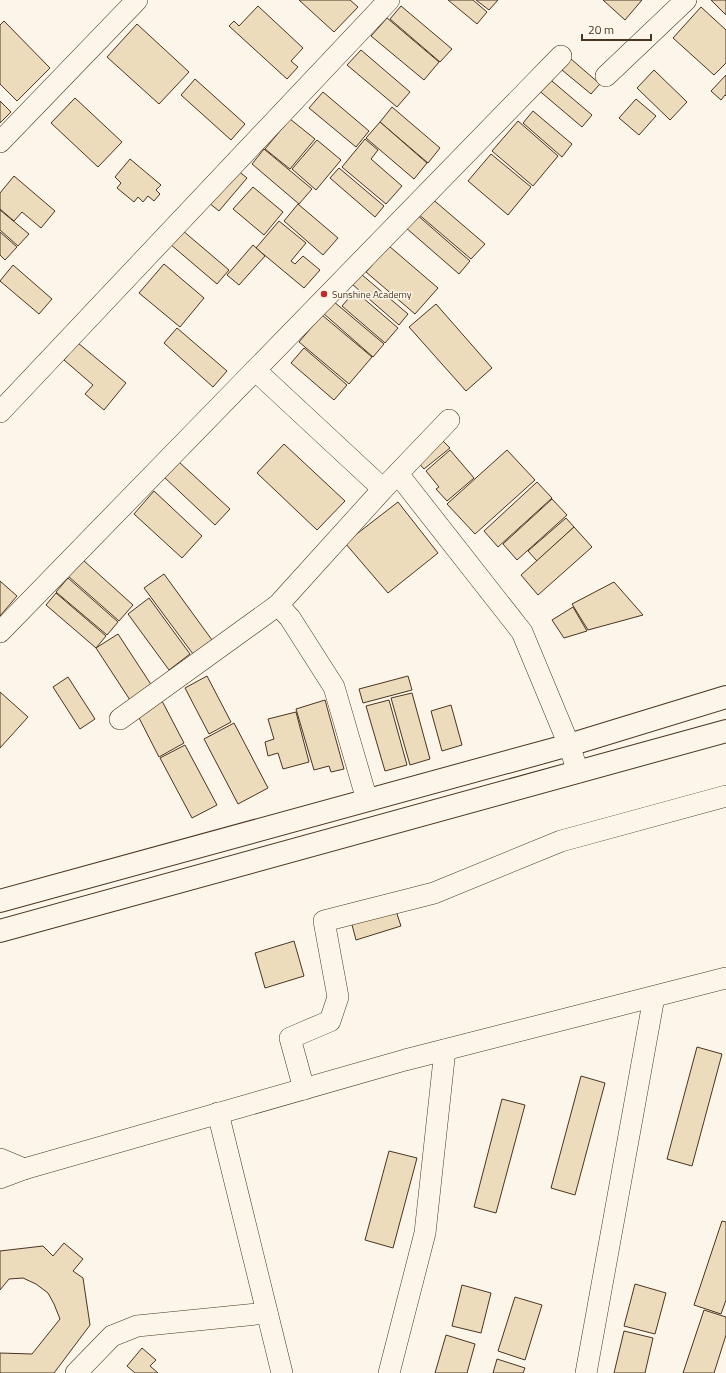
<svg xmlns="http://www.w3.org/2000/svg" width="726" height="1373" font-family="'Titillium Web',sans-serif">
<style>
.building{fill:#ecdcbc;stroke:#4a3520}
.lines{fill:none;stroke-linecap:round;stroke-linejoin:round}
.minor-casing{stroke:#4a3520;stroke-width:22}
.tertiary-casing{stroke:#4a3520;stroke-width:24}
.minor{stroke:#fbf6e9;stroke-width:21}
.tertiary{stroke:#fbf6e9;stroke-width:22}
.poi-dot{fill:#c62828;stroke:#fbf6e9;stroke-width:1.5}
.labels{text-anchor:middle;stroke-width:3;stroke-linejoin:round;paint-order:stroke}
.poi-label{font-size:10px;fill:#4a3520;stroke:#fbf6e9;text-anchor:start}
</style>
<rect width="100%" height="100%" fill="#fbf6e9"/>
<g class="building">
<path d="M 299,0 L 350,0 L 358,7 L 334,32 Z"/>
<path d="M 448,0 L 473,0 L 487,12 L 477,24 Z"/>
<path d="M 476,0 L 498,0 L 489,10 Z"/>
<path d="M 603,0 L 642,0 L 625,20 Z"/>
<path d="M 711,0 L 726,0 L 726,15 Z"/>
<path d="M 258,6 L 303,48 L 291,61 L 298,67 L 287,79 L 229,26 L 234,21 L 239,26 Z"/>
<path d="M 401,6 L 452,49 L 440,62 L 390,19 Z"/>
<path d="M 701,7 L 726,30 L 726,63 L 714,75 L 673,38 Z"/>
<path d="M 387,18 L 439,62 L 424,80 L 371,36 Z"/>
<path d="M 4,21 L 50,68 L 17,101 L 0,84 L 0,25 Z"/>
<path d="M 137,24 L 189,72 L 159,104 L 107,57 Z"/>
<path d="M 361,50 L 410,92 L 397,107 L 347,65 Z"/>
<path d="M 571,59 L 600,84 L 591,94 L 562,70 Z"/>
<path d="M 654,70 L 687,102 L 670,120 L 637,88 Z"/>
<path d="M 726,75 L 726,96 L 725,95 L 721,100 L 711,91 Z"/>
<path d="M 546,76 L 592,115 L 582,127 L 536,88 Z"/>
<path d="M 195,79 L 245,124 L 231,140 L 181,95 Z"/>
<path d="M 323,92 L 369,131 L 356,147 L 309,108 Z"/>
<path d="M 75,98 L 122,142 L 98,167 L 51,123 Z"/>
<path d="M 636,99 L 656,116 L 639,135 L 619,118 Z"/>
<path d="M 0,101 L 11,112 L 0,123 Z"/>
<path d="M 392,107 L 440,148 L 428,163 L 380,122 Z"/>
<path d="M 533,111 L 572,144 L 562,157 L 523,123 Z"/>
<path d="M 290,119 L 315,139 L 290,169 L 265,149 Z"/>
<path d="M 518,121 L 558,156 L 533,186 L 492,151 Z"/>
<path d="M 380,122 L 427,163 L 414,179 L 366,138 Z"/>
<path d="M 365,139 L 378,150 L 371,159 L 402,186 L 386,204 L 342,167 Z"/>
<path d="M 317,140 L 341,160 L 316,190 L 292,169 Z"/>
<path d="M 264,149 L 312,189 L 299,204 L 252,164 Z"/>
<path d="M 491,154 L 531,187 L 508,215 L 468,181 Z"/>
<path d="M 130,159 L 161,185 L 156,190 L 160,194 L 154,201 L 148,196 L 143,202 L 138,197 L 134,202 L 117,188 L 121,183 L 115,177 Z"/>
<path d="M 339,168 L 384,206 L 375,217 L 330,178 Z"/>
<path d="M 237,170 L 247,178 L 219,211 L 209,203 Z"/>
<path d="M 14,176 L 55,211 L 41,228 L 22,212 L 14,221 L 0,209 L 0,193 Z"/>
<path d="M 253,187 L 283,212 L 264,235 L 233,209 Z"/>
<path d="M 430,197 L 485,244 L 471,259 L 417,213 Z"/>
<path d="M 298,204 L 338,238 L 323,255 L 284,221 Z"/>
<path d="M 0,210 L 29,234 L 18,246 L 0,230 Z"/>
<path d="M 416,214 L 470,261 L 459,274 L 405,227 Z"/>
<path d="M 279,221 L 306,243 L 291,261 L 295,264 L 303,256 L 320,270 L 304,288 L 256,248 Z"/>
<path d="M 182,230 L 229,270 L 217,284 L 170,244 Z"/>
<path d="M 0,232 L 17,247 L 5,260 L 0,255 Z"/>
<path d="M 253,245 L 265,256 L 239,285 L 227,275 Z"/>
<path d="M 389,246 L 438,288 L 415,314 L 366,272 Z"/>
<path d="M 164,264 L 204,298 L 180,327 L 139,293 Z"/>
<path d="M 13,265 L 52,299 L 39,314 L 0,281 Z"/>
<path d="M 361,274 L 408,314 L 399,325 L 352,284 Z"/>
<path d="M 355,291 L 398,328 L 385,343 L 342,306 Z"/>
<path d="M 333,301 L 384,344 L 373,357 L 323,313 Z"/>
<path d="M 436,304 L 492,368 L 466,391 L 409,327 Z"/>
<path d="M 322,315 L 372,357 L 349,384 L 299,342 Z"/>
<path d="M 177,328 L 227,371 L 213,387 L 164,343 Z"/>
<path d="M 78,343 L 126,383 L 104,410 L 85,394 L 93,385 L 64,360 Z"/>
<path d="M 304,348 L 347,385 L 334,400 L 291,363 Z"/>
<path d="M 441,439 L 450,448 L 424,469 L 416,460 Z"/>
<path d="M 284,444 L 345,501 L 317,530 L 257,473 Z"/>
<path d="M 450,450 L 474,478 L 447,501 L 436,489 L 439,487 L 426,471 Z"/>
<path d="M 507,450 L 535,480 L 475,534 L 447,504 Z"/>
<path d="M 179,462 L 230,509 L 215,525 L 164,477 Z"/>
<path d="M 537,482 L 552,498 L 498,547 L 484,531 Z"/>
<path d="M 154,491 L 202,536 L 182,558 L 134,514 Z"/>
<path d="M 552,499 L 567,515 L 517,560 L 503,544 Z"/>
<path d="M 398,502 L 438,553 L 388,593 L 345,543 Z"/>
<path d="M 566,518 L 574,527 L 537,561 L 528,551 Z"/>
<path d="M 574,527 L 592,547 L 538,595 L 521,575 Z"/>
<path d="M 83,560 L 133,605 L 119,621 L 68,576 Z"/>
<path d="M 164,574 L 212,640 L 193,654 L 144,588 Z"/>
<path d="M 68,578 L 118,622 L 107,635 L 56,592 Z"/>
<path d="M 0,581 L 17,596 L 0,616 Z"/>
<path d="M 614,582 L 643,615 L 588,630 L 572,604 Z"/>
<path d="M 56,593 L 106,636 L 96,648 L 46,605 Z"/>
<path d="M 149,598 L 190,654 L 169,670 L 128,614 Z"/>
<path d="M 573,607 L 587,631 L 564,638 L 552,620 Z"/>
<path d="M 118,634 L 152,686 L 130,700 L 96,648 Z"/>
<path d="M 207,676 L 231,722 L 209,734 L 185,688 Z"/>
<path d="M 408,676 L 412,690 L 363,703 L 359,689 Z"/>
<path d="M 68,677 L 95,719 L 80,729 L 53,687 Z"/>
<path d="M 0,692 L 28,717 L 0,748 Z"/>
<path d="M 412,693 L 430,759 L 410,765 L 391,698 Z"/>
<path d="M 161,699 L 184,743 L 159,757 L 136,712 Z"/>
<path d="M 325,700 L 344,769 L 331,772 L 329,766 L 314,770 L 296,709 Z"/>
<path d="M 389,700 L 407,765 L 385,771 L 366,706 Z"/>
<path d="M 451,705 L 462,745 L 442,751 L 431,711 Z"/>
<path d="M 296,712 L 309,762 L 283,769 L 278,753 L 268,756 L 265,742 L 274,739 L 268,719 Z"/>
<path d="M 234,723 L 268,788 L 238,804 L 204,739 Z"/>
<path d="M 185,745 L 217,805 L 192,818 L 160,758 Z"/>
<path d="M 395,908 L 401,926 L 356,940 L 351,921 Z"/>
<path d="M 294,941 L 304,976 L 265,988 L 255,953 Z"/>
<path d="M 697,1047 L 722,1054 L 692,1166 L 667,1159 Z"/>
<path d="M 581,1076 L 605,1083 L 575,1195 L 551,1188 Z"/>
<path d="M 502,1099 L 525,1105 L 496,1213 L 474,1207 Z"/>
<path d="M 389,1151 L 417,1158 L 393,1248 L 365,1240 Z"/>
<path d="M 722,1221 L 726,1222 L 726,1300 L 721,1314 L 694,1305 Z"/>
<path d="M 64,1243 L 83,1259 L 73,1271 L 83,1278 L 90,1325 L 54,1373 L 0,1373 L 0,1353 L 32,1354 L 60,1319 L 54,1304 L 48,1293 L 36,1284 L 23,1278 L 9,1279 L 0,1290 L 0,1251 L 43,1246 L 53,1256 Z"/>
<path d="M 635,1284 L 666,1293 L 655,1334 L 624,1326 Z"/>
<path d="M 462,1285 L 491,1293 L 481,1333 L 452,1326 Z"/>
<path d="M 515,1297 L 542,1305 L 525,1360 L 498,1351 Z"/>
<path d="M 704,1310 L 726,1317 L 726,1335 L 714,1373 L 683,1373 Z"/>
<path d="M 624,1331 L 653,1338 L 645,1373 L 614,1373 Z"/>
<path d="M 446,1335 L 475,1344 L 467,1373 L 435,1373 Z"/>
<path d="M 142,1348 L 156,1360 L 150,1366 L 158,1373 L 135,1373 L 127,1366 Z"/>
<path d="M 497,1359 L 525,1368 L 523,1373 L 493,1373 Z"/>
</g>
<g class="lines">
<defs>
<g id="minor">
<path d="M 606,76 L 686,0"/>
<path d="M 0,142 L 137,0"/>
<path d="M 255,370 L 383,489"/>
<path d="M 0,412 L 389,0"/>
<path d="M 398,474 L 522,632 L 569,745 L 578,772"/>
<path d="M 278,605 L 290,618 L 334,687 L 367,800"/>
<path d="M 0,632 L 561,56"/>
<path d="M 120,719 L 278,605 L 383,489 L 449,420"/>
<path d="M 304,1089 L 290,1038 L 330,1021 L 338,997 L 324,921 L 434,893 L 561,841 L 726,796"/>
<path d="M 218,1113 L 282,1373"/>
<path d="M 0,1159 L 24,1169"/>
<path d="M 0,1178 L 24,1169 L 405,1060 L 726,978"/>
<path d="M 76,1373 L 112,1336 L 137,1326 L 267,1313"/>
<path d="M 389,1373 L 425,1233 L 445,1050"/>
<path d="M 586,1373 L 654,997"/>
</g>
<g id="tertiary">
<path d="M 0,901 L 569,745 L 726,697"/>
<path d="M 0,931 L 726,731"/>
</g>
</defs>
<use href="#minor" class="minor-casing"/>
<use href="#tertiary" class="tertiary-casing"/>
<use href="#minor" class="minor"/>
<use href="#tertiary" class="tertiary"/>
</g>
<circle class="poi-dot" cx="324" cy="294" r="4"/>
<g class="labels">
<g class="poi-label">
<text x="332" y="298">Sunshine Academy</text>
</g>
</g>
<path d="M582 34v6h69v-6" fill="none" stroke="#4a3520" stroke-width="2"/>
<text x="588" y="34" font-size="12" fill="#4a3520" stroke="#fbf6e9" stroke-width="3" paint-order="stroke">20 m</text>
</svg>
